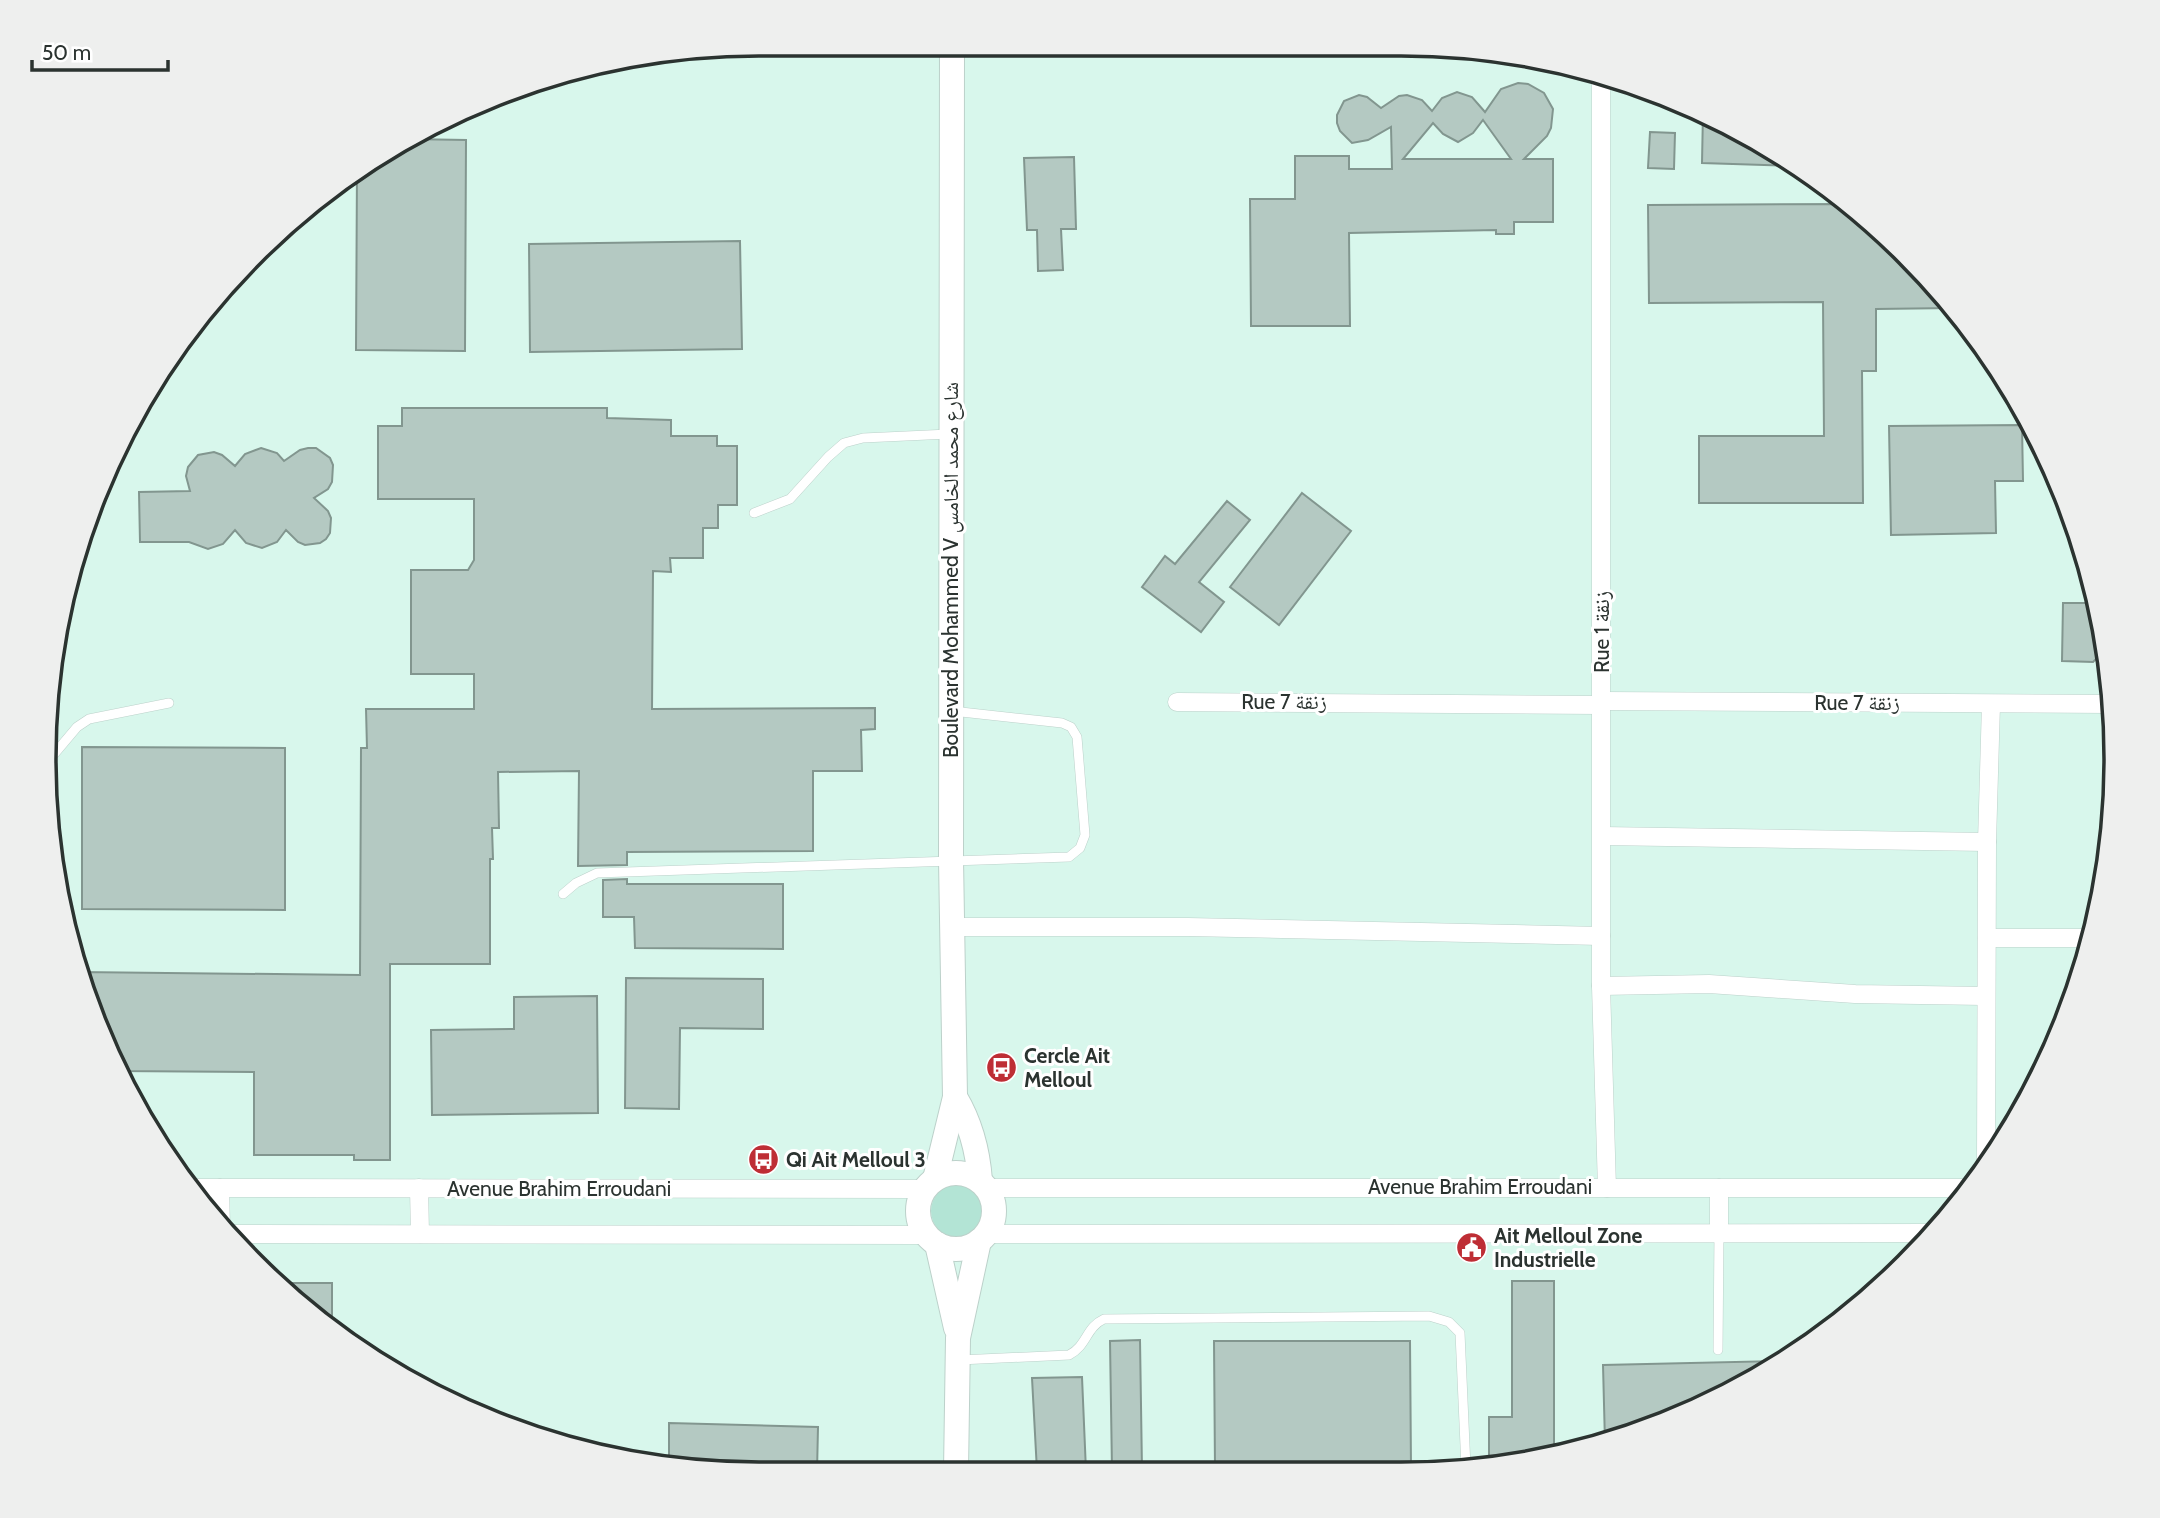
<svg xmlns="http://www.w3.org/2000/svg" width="2160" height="1518" font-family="Cabin,'Noto Naskh Arabic',sans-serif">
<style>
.built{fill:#d8f7ec}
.green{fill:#b3e4d5}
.building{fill:#b4c9c2;stroke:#82968f;stroke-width:2;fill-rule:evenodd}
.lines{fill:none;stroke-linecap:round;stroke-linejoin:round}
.lane-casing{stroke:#bcd1ca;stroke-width:10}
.street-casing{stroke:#bcd1ca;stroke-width:19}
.secondary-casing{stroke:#bcd1ca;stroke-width:26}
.lane{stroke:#fff;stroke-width:9}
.street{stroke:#fff;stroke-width:18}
.secondary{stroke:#fff;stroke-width:24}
.labels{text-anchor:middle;stroke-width:6;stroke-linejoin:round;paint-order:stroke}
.street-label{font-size:21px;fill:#2b3330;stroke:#fff}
.poi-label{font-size:21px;font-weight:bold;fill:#2b3330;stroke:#fff;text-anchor:start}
.rim{fill:none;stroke:#2b3330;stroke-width:3.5}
</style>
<rect width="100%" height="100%" fill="#e9fff8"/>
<path class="built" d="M 759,44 L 1401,44 L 1541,58 L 1674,98 L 1759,140 L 1872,221 L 1938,287 L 2020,401 L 2078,529 L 2110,665 L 2115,805 L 2092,944 L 2043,1075 L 1969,1194 L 1873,1296 L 1717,1401 L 1587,1450 L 1495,1468 L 713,1473 L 574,1450 L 443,1401 L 324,1327 L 222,1231 L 117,1075 L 68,945 L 50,853 L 50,666 L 98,485 L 164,362 L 221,288 L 362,164 L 485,98 L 573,68 Z"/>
<circle class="green" cx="958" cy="1211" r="27"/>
<g class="building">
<path d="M 1518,83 L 1528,84 L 1544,93 L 1553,109 L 1551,128 L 1547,136 L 1524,159 L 1553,159 L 1553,222 L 1514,222 L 1514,234 L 1496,234 L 1496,230 L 1349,233 L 1350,326 L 1251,326 L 1250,199 L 1295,199 L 1295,156 L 1349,156 L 1349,169 L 1392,169 L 1391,127 L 1368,140 L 1352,143 L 1340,131 L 1337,123 L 1337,115 L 1344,101 L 1359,95 L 1367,97 L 1381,108 L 1399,96 L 1407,95 L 1422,100 L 1432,111 L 1442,98 L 1457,92 L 1472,97 L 1485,112 L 1501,89 ZM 1483,120 L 1511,159 L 1403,159 L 1433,123 L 1443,134 L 1458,142 L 1473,133 Z"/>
<path d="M 1703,112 L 1759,140 L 1796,166 L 1702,163 Z"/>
<path d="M 1650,132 L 1675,133 L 1674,169 L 1648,168 Z"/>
<path d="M 408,139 L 466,140 L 465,351 L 356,350 L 357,168 Z"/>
<path d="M 1074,157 L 1076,229 L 1061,229 L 1063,270 L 1038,271 L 1037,230 L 1027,230 L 1024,158 Z"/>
<path d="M 1849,204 L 1872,221 L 1938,287 L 1953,308 L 1876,309 L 1876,371 L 1862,371 L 1863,503 L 1699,503 L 1699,436 L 1824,436 L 1823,302 L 1649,303 L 1648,205 Z"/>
<path d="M 740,241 L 742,349 L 530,352 L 529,244 Z"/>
<path d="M 402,408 L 607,408 L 607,418 L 671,420 L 671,436 L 717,436 L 717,446 L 737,446 L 737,505 L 718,505 L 718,528 L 703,528 L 703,558 L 670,558 L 671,572 L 653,571 L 652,709 L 875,708 L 875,729 L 861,730 L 862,771 L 813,771 L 813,851 L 627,852 L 627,865 L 578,866 L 579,771 L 498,772 L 499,828 L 492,828 L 493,859 L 490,859 L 490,964 L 390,964 L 390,1160 L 354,1160 L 354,1155 L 254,1155 L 254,1072 L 116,1071 L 79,972 L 360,975 L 361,748 L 367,748 L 366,709 L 474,709 L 474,674 L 411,674 L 411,570 L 468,570 L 474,560 L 474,499 L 378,499 L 378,426 L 402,426 Z"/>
<path d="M 2022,425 L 2023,481 L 1995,481 L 1996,533 L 1891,535 L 1889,426 Z"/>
<path d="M 261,448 L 277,453 L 284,461 L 300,450 L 308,448 L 316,448 L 330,458 L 333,465 L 332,482 L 328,489 L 314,498 L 328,511 L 331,518 L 330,533 L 326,539 L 320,543 L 305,545 L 298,542 L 286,530 L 277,542 L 262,548 L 246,543 L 235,530 L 223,544 L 208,549 L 189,542 L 140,542 L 139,492 L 190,491 L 186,476 L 188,467 L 198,455 L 214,452 L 222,455 L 235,466 L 245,454 Z"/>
<path d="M 1302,493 L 1351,531 L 1279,625 L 1230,587 Z"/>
<path d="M 1227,501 L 1250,520 L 1199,582 L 1224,602 L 1201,632 L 1142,587 L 1165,556 L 1175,564 Z"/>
<path d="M 2063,603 L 2096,603 L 2104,639 L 2104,651 L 2093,662 L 2062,661 Z"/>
<path d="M 82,747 L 285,748 L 285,910 L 82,909 Z"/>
<path d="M 627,879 L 627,884 L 783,884 L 783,949 L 635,948 L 634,917 L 603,917 L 603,880 Z"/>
<path d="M 626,978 L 763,979 L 763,1029 L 680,1028 L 679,1109 L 625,1108 Z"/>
<path d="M 597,996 L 598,1113 L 432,1115 L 431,1030 L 514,1029 L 514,997 Z"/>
<path d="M 1512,1281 L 1554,1281 L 1554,1456 L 1489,1468 L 1489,1417 L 1512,1417 Z"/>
<path d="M 278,1283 L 332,1283 L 332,1332 L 324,1327 Z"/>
<path d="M 1140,1340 L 1142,1470 L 1112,1470 L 1110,1341 Z"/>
<path d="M 1214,1341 L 1410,1341 L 1411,1469 L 1215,1470 Z"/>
<path d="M 1777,1361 L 1717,1401 L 1605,1443 L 1603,1365 Z"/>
<path d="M 1082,1377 L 1086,1471 L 1037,1471 L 1032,1378 Z"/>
<path d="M 669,1423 L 818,1427 L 817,1472 L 713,1473 L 669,1466 Z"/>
</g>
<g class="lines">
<defs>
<g id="lane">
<path d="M 754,513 L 790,499 L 828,457 L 844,443 L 863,438 L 949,434"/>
<path d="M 50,759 L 77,727 L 89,719 L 169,703"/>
<path d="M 563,894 L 576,883 L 597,873 L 1069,857 L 1080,848 L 1085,835 L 1077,737 L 1071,727 L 1062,723 L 952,711"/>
<path d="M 1718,1350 L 1719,1233"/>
<path d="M 959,1360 L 1069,1355 C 1087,1346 1086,1327 1104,1319 L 1429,1316 L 1449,1322 L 1460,1333 L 1466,1468"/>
</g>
<g id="street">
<path d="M 1601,76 L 1601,986 L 1607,1188"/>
<path d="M 1602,701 L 2111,704"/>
<path d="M 1177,702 L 1602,705"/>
<path d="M 1602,836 L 1987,842"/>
<path d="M 953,927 L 1188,927 L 1601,936"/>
<path d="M 1987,938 L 2093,938"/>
<path d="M 1601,986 L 1709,984 L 1855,994 L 1985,996"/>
<path d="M 1986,1166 L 1987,842 L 1991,704"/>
<path d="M 193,1188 L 925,1189"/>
<path d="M 220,1188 L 221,1230"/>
<path d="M 419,1188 L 420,1234"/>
<path d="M 987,1188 L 1973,1188"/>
<path d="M 1719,1233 L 1719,1188"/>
<path d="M 225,1234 L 926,1235"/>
<path d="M 987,1234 L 1933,1233"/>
</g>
<g id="secondary">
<path d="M 955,1097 C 970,1122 978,1152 980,1181"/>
<circle cx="956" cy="1211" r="38"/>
<path d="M 935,1179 L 955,1097 L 951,859 L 952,44"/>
<path d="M 937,1244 L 956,1328"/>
<path d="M 956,1471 L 958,1338 L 979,1241"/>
</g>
</defs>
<use href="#lane" class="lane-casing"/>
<use href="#street" class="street-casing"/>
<use href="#secondary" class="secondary-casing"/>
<use href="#lane" class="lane"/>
<use href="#street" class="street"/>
<use href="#secondary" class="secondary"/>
</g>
<defs>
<symbol id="bus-disc" viewBox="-11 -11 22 22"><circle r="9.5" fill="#be2e35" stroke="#fff"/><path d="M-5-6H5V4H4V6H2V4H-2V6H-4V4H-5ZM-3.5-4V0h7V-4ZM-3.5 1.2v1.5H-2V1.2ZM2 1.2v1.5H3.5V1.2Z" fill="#fff"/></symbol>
<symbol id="civic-disc" viewBox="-11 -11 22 22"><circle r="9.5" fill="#be2e35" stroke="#fff"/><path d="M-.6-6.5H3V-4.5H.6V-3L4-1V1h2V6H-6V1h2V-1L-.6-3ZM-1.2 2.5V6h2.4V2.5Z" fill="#fff"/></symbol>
</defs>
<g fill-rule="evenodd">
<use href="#bus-disc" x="984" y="1050" width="35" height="35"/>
<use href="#bus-disc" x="746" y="1142" width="35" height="35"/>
<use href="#civic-disc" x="1454" y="1230" width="35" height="35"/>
</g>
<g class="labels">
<g class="street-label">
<text transform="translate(951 570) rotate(-90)" y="7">Boulevard Mohammed V شارع محمد الخامس</text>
<text transform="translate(1602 632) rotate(-90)" y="7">Rue 1 زنقة</text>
<text x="1284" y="709">Rue 7 زنقة</text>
<text x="1857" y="710">Rue 7 زنقة</text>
<text x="1480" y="1194">Avenue Brahim Erroudani</text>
<text x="559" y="1196">Avenue Brahim Erroudani</text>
</g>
<g class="poi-label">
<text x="1024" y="1063">Cercle Ait<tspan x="1024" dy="24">Melloul</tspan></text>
<text x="786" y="1167">Qi Ait Melloul 3</text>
<text x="1494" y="1243">Ait Melloul Zone<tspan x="1494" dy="24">Industrielle</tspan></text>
</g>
</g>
<path d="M0 0H2160V1518H0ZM759 56H1401A703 703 0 0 1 2104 759V759A703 703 0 0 1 1401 1462H759A703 703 0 0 1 56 759V759A703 703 0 0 1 759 56Z" fill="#eeefee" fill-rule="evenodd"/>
<path class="rim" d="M759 56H1401A703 703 0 0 1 2104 759V759A703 703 0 0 1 1401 1462H759A703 703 0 0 1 56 759V759A703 703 0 0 1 759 56Z"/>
<path d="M32 60v10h136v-10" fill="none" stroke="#2b3330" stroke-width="3.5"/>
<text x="42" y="60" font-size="21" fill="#2b3330" stroke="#ffffff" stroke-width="5" paint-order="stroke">50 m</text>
</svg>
